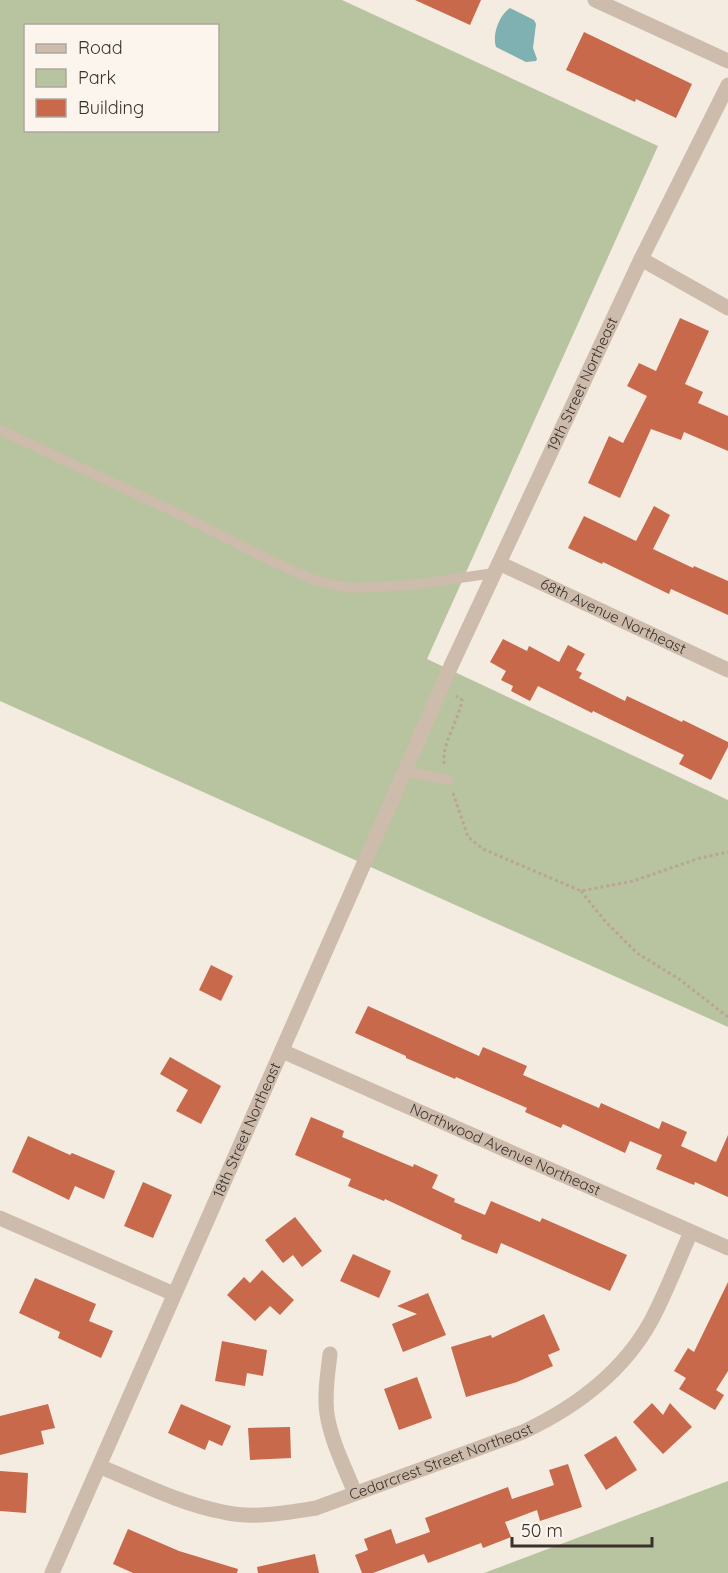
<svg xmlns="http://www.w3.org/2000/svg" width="728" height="1573" font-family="Quicksand,sans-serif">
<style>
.green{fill:#b8c4a0;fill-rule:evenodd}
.water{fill:#7fb0b2}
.building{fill:#c8694b}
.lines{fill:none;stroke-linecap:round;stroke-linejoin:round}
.path{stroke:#b9a596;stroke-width:3;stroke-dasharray:3 3;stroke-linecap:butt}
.lane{stroke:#cdbbac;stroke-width:10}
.street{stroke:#cdbbac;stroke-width:15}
.labels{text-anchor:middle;stroke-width:5;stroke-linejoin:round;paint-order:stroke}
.street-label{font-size:15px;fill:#3b302b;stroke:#fbf5ee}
</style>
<rect width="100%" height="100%" fill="#f4ebe1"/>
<g class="green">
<path d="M 0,0 L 342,0 L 658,146 L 427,659 L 728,800 L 728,1027 L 0,701 ZM 26,26 L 218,26 L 218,130 L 26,130 Z"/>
<path d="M 728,1481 L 728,1573 L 484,1573 Z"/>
</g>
<path class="water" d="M 510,8 L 534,20 L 536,24 L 533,48 L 537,59 L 536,61 L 526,62 L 496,47 C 492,35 499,15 510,8 Z"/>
<g class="building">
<path d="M 415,0 L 481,0 L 470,25 Z"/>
<path d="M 584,32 L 692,84 L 676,118 L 636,99 L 635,102 L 566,70 Z"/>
<path d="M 680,318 L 709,331 L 685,384 L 703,392 L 698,403 L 728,416 L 728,451 L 684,432 L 681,440 L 651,429 L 620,498 L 588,483 L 609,436 L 623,443 L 647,396 L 627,386 L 639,363 L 656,371 Z"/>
<path d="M 654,506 L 670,515 L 653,549 L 693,568 L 694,566 L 728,581 L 728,615 L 671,589 L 669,594 L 603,562 L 602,564 L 568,548 L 584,516 L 636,541 Z"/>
<path d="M 503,639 L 527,651 L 529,646 L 559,662 L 568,645 L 585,654 L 576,670 L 582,673 L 579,678 L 625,701 L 627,696 L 682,722 L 683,720 L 728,742 L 728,747 L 711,780 L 679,764 L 684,755 L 593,711 L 592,713 L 538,686 L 530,701 L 511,691 L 513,686 L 501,680 L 506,671 L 490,662 Z"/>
<path d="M 211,965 L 233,976 L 221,1001 L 199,990 Z"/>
<path d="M 368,1006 L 479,1056 L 483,1047 L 527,1066 L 523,1075 L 599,1108 L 601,1103 L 659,1129 L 662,1121 L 687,1132 L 681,1146 L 716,1162 L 728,1135 L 728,1197 L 695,1182 L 694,1185 L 656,1169 L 662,1155 L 630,1141 L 625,1153 L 563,1124 L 561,1128 L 525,1112 L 527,1108 L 456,1077 L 455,1079 L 406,1058 L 406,1056 L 355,1033 Z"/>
<path d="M 170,1057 L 221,1086 L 201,1124 L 176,1111 L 188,1090 L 160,1074 Z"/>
<path d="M 311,1117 L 344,1131 L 342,1137 L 413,1167 L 414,1164 L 438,1175 L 432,1188 L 455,1199 L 454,1202 L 485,1215 L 491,1201 L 540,1222 L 542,1218 L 627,1255 L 610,1291 L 501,1243 L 497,1254 L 461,1239 L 462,1235 L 385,1199 L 384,1201 L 348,1186 L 351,1179 L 295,1155 Z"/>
<path d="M 28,1136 L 70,1155 L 72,1153 L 115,1171 L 104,1199 L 75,1186 L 69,1200 L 12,1172 Z"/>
<path d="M 143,1182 L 172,1195 L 153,1238 L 124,1226 Z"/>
<path d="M 295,1217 L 322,1251 L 302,1267 L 293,1255 L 283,1263 L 265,1240 Z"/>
<path d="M 353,1254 L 391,1271 L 379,1298 L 340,1281 Z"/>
<path d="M 262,1270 L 294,1300 L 280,1315 L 270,1306 L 255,1321 L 227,1295 L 244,1277 L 250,1283 Z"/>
<path d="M 35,1278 L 96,1304 L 89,1321 L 113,1331 L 101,1358 L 58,1338 L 60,1332 L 19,1313 Z"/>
<path d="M 728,1282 L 728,1371 L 716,1390 L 724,1395 L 715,1410 L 679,1389 L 686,1378 L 674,1371 L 688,1348 L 694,1352 Z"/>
<path d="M 428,1293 L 446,1335 L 403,1352 L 392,1324 L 417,1314 L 397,1306 Z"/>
<path d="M 544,1314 L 560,1350 L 548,1355 L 553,1366 L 517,1382 L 466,1397 L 451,1347 L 491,1335 L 492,1338 Z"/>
<path d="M 222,1341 L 267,1350 L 263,1376 L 247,1373 L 245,1386 L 215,1381 Z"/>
<path d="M 417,1377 L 432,1418 L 399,1430 L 384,1389 Z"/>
<path d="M 652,1403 L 663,1415 L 670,1403 L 692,1427 L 663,1454 L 633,1422 Z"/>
<path d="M 48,1404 L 55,1428 L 41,1431 L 44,1444 L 0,1455 L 0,1416 Z"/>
<path d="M 181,1404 L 231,1426 L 222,1446 L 209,1440 L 205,1450 L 168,1433 Z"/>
<path d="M 290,1427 L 291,1458 L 250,1460 L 248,1428 Z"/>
<path d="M 616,1436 L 637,1470 L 606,1490 L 584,1455 Z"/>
<path d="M 568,1464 L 582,1507 L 540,1521 L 537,1510 L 505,1522 L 511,1537 L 483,1548 L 481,1543 L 428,1563 L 424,1554 L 373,1573 L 362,1573 L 355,1555 L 368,1550 L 364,1539 L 391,1529 L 396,1544 L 430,1532 L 425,1518 L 465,1503 L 508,1487 L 512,1499 L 554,1485 L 549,1470 Z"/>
<path d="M 0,1471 L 28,1473 L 26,1513 L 0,1511 Z"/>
<path d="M 128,1529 L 179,1551 L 238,1569 L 237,1573 L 133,1573 L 113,1564 Z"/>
<path d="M 315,1554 L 319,1573 L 258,1573 L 257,1567 Z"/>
</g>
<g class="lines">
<g class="path">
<path d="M 444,764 C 442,743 458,722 462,700 L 456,696"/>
<path d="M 453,793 L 468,837 L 483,849 L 581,891 L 633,881 L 700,858 L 728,852"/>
<path d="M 581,891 L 604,920 L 637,953 L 679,979 L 728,1017"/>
</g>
<g class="lane">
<path d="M 0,430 L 173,511 L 272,561 L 314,580 L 349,588 L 412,585 L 494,573"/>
<path d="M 405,771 L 448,780"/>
</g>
<g class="street">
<path d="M 595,0 L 728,61"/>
<path d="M 641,259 L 728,308"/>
<path id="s1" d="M 499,563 L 728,670"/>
<path id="s2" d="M 282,1051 L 728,1248"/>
<path d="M 0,1218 L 174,1294"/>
<path d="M 330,1354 C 328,1373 324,1394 327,1414 C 331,1441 345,1468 355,1493"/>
<path id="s3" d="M 101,1467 C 140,1483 181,1504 223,1512 C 252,1519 286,1513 316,1508 L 523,1432 C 574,1408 623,1372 651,1321 C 666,1293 678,1261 691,1232"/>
<path id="s4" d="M 52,1573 L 450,668 L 641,259 L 728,85"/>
</g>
</g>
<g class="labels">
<g class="street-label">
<text dy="5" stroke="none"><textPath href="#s4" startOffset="1302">19th Street Northeast</textPath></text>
<text dy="5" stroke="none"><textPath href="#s1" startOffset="126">68th Avenue Northeast</textPath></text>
<text dy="5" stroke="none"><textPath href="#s4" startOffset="484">18th Street Northeast</textPath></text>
<text dy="5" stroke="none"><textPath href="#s2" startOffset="244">Northwood Avenue Northeast</textPath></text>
<text dy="5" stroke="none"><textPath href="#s3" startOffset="357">Cedarcrest Street Northeast</textPath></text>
</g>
</g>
<rect x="24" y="24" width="195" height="108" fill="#fbf5ee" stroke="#aea6a0" stroke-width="1.5"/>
<rect x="36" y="44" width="30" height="9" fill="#cdbbac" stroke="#aea6a0" stroke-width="1.5"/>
<text x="78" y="54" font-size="18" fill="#3b302b">Road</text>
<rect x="36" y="69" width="30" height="18" fill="#b8c4a0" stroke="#aea6a0" stroke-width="1.5"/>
<text x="78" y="84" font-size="18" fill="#3b302b">Park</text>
<rect x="36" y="99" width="30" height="18" fill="#c8694b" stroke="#aea6a0" stroke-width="1.5"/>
<text x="78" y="114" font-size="18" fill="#3b302b">Building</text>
<path d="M512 1537v9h140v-9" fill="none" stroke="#3b302b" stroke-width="3"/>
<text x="521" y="1537" font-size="18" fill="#3b302b" stroke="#fbf5ee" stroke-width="4.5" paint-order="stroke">50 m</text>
</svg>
